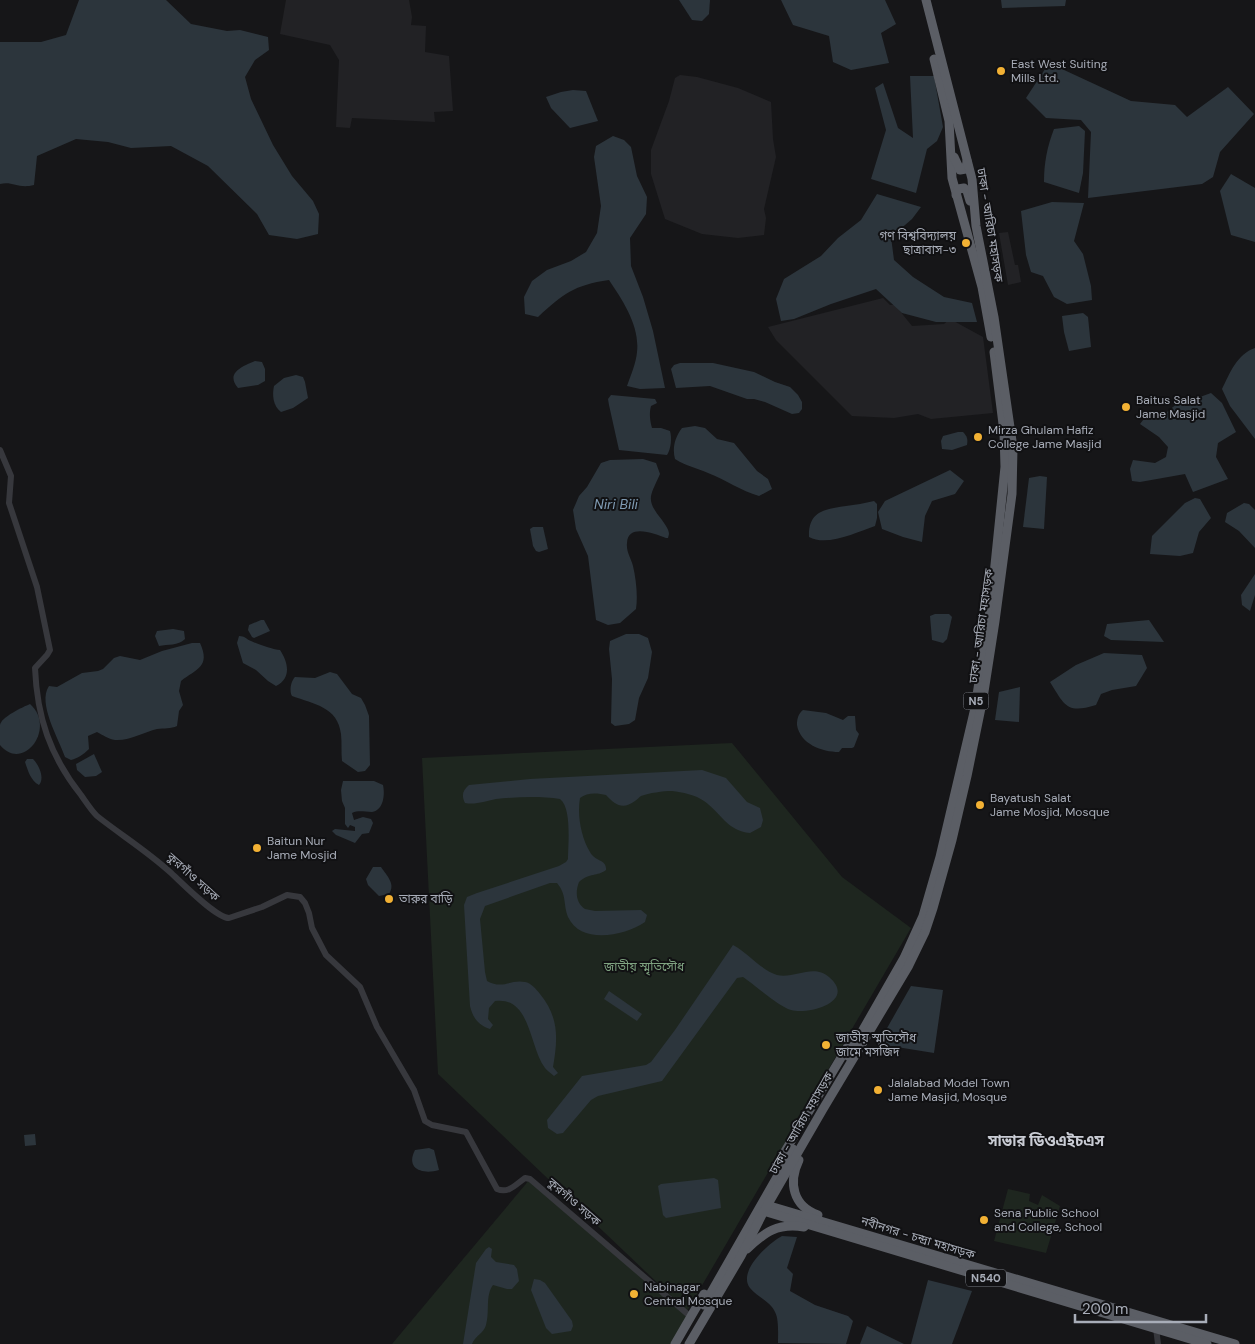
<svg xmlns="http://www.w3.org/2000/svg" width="1255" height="1344" font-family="'DM Sans','Noto Sans Bengali',sans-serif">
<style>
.built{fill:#222225}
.green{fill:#1e261f}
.water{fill:#2c353c}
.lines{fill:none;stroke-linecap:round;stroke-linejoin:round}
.tertiary{stroke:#37383d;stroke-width:6}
.trunk{stroke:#5b5e65;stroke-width:9}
.poi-dot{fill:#f2b134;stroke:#111113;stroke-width:2}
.labels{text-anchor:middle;stroke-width:4;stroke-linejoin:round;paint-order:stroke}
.shield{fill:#111113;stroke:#7b7e86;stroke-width:1}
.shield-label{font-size:11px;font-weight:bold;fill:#a8adb8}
.poi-label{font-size:12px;fill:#a8adb8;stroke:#111113;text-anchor:start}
.street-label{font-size:12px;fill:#a8adb8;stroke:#111113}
.park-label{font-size:12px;fill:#7fa381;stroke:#111113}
.water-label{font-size:14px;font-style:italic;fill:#7f9bb3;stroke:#111113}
.quarter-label{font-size:15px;font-weight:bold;fill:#c9ccd4;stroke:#111113}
</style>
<rect width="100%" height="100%" fill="#161618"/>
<g class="built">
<path d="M 286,0 L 409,0 L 412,17 L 411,25 L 426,26 L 425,52 L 449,56 L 453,111 L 434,112 L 435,122 L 352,118 L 350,128 L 336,127 L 339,60 L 330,45 L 280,34 Z"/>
<path d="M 680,75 L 697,77 L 738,88 L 771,102 L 773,139 L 776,157 L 764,209 L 766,218 L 764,235 L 738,238 L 702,234 L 665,219 L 651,174 L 651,150 L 669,101 L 675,78 Z"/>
<path d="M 1008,232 L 1015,265 L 1018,265 L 1021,282 L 1008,285 L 999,233 Z"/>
<path d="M 883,298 L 890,305 L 895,305 L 912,326 L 944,324 L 950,319 L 983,337 L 993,413 L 931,419 L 918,414 L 894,418 L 852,416 L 776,340 L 768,327 Z"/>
</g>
<g class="green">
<path d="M 732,743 L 842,877 L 911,928 L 687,1311 L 438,1074 L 422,758 Z"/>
<path d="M 530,1179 L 691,1317 L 674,1344 L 392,1344 Z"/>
<path d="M 1008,1189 L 1030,1194 L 1029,1201 L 1038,1205 L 1042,1195 L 1060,1206 L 1046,1253 L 994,1241 Z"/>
</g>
<g class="water">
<path d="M 79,0 L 166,0 L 191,24 L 227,31 L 240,30 L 268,37 L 269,50 L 255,60 L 245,77 L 251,99 L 273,145 L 292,176 L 313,201 L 319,214 L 318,234 L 297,239 L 269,235 L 257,214 L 208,166 L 171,146 L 131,148 L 108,142 L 76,139 L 37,156 L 34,185 C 18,189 13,181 0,184 L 0,42 L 41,42 L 66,35 Z"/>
<path d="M 679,0 L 710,0 L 709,14 L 702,21 L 692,20 Z"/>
<path d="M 781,0 L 885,0 L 896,24 L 881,33 L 889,63 L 851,70 L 833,62 L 829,36 L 793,25 Z"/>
<path d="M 1001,0 L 1066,0 L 1065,6 L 1002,8 Z"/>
<path d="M 1049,63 L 1131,101 L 1175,105 L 1187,117 L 1228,87 L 1254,114 L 1220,152 L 1213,177 L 1202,184 L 1088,198 L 1091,132 L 1081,120 L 1046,118 L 1026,98 Z"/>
<path d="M 910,76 L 934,76 L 943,127 L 937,141 L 927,149 L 916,193 L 871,179 L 886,130 L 875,88 L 883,83 L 898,128 L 913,138 Z"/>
<path d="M 573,90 L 586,91 L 598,121 L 570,128 L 551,108 L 546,97 L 561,92 Z"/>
<path d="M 1079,126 L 1085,131 L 1083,173 L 1079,193 L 1044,182 C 1044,163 1047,147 1054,129 Z"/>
<path d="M 613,136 L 624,140 L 631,147 L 637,176 L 647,197 L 646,214 L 630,238 L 631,266 L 643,297 L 653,331 L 665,388 L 640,389 L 627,386 C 631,375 636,363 637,352 C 640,326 623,301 609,280 C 574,285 563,294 538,317 L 525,314 L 524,297 L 532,281 L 547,270 L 571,261 L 586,252 L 597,233 L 601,206 L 594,157 L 596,146 Z"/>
<path d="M 1231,174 L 1255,188 L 1255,242 L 1231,235 L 1220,191 Z"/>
<path d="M 877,194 L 921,207 L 912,219 L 891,237 L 894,260 L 913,277 L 944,297 L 972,303 L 977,322 L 936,322 L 902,313 L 876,289 L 831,304 L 794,319 L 781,321 L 776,299 L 784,279 L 821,256 L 838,238 L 861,220 Z"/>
<path d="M 1052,202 L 1084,203 L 1074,241 L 1083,254 L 1091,286 L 1092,300 L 1067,304 L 1054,297 L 1043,276 L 1031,272 L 1026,255 L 1021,211 Z"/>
<path d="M 1083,313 L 1088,317 L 1091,347 L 1069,351 L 1064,332 L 1062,316 Z"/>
<path d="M 1255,348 L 1255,439 L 1230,406 L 1222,389 C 1230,373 1237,354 1255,348 Z"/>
<path d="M 255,361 L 262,362 L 265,369 L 265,381 L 258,385 L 238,388 C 225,373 243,366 255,361 Z"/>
<path d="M 680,363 L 713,363 L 754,372 L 775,382 L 790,387 L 798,395 L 802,402 L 802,409 L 799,413 L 792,414 L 765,402 L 754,399 L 747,399 L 710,386 L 676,388 L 671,369 L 674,365 Z"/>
<path d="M 296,375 L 303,377 L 305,382 L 308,398 L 293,408 L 281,412 C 273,406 272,395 274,386 L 284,378 Z"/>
<path d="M 1211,393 L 1222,403 L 1236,432 L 1218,443 L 1216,457 L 1228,479 L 1193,492 L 1185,474 L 1140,482 L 1132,481 L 1130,469 L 1133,460 L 1155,463 L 1166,457 L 1168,447 L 1159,437 L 1140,424 L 1147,415 L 1159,416 L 1167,412 L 1185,397 L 1200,397 Z"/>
<path d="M 611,395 L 655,399 L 657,403 L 651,406 C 649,413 650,421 652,428 L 661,428 L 670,431 C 672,438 671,449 667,455 L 619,450 L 609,405 L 608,399 Z"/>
<path d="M 695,426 L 705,428 L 717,439 L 734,443 L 757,471 L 768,479 L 772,489 L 759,496 C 741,491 726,480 708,473 C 697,468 686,466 675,459 C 672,448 675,437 682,428 Z"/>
<path d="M 958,432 L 963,432 C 967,436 968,439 967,445 L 952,450 L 942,449 L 941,441 L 943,436 Z"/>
<path d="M 643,459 L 656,463 L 660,474 C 650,497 645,499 662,520 C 665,525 669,529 669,534 L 668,538 L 666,538 C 655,534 628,523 627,543 C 626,552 631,558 633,566 C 636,579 638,596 636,609 L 620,623 L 608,625 L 596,620 L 588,556 L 576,529 L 573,510 L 579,496 L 587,487 L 601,463 L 610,460 Z"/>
<path d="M 950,470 L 964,481 L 955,494 L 932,501 L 925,516 L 922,542 L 903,537 L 882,529 L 878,512 L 885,501 Z"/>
<path d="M 1040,476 L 1047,477 L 1044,529 L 1023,527 L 1029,478 Z"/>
<path d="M 1195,498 L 1200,499 L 1211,518 L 1199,532 L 1193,553 L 1180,556 L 1150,554 L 1152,536 L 1185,503 Z"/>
<path d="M 874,501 L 877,504 L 877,518 L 875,526 C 857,532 827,547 809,537 C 808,511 825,509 846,506 C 855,505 865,503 874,501 Z"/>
<path d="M 1244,503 L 1249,504 L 1255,510 L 1255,548 L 1239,531 L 1225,522 L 1227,513 Z"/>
<path d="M 533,527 L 543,527 L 548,549 L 539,552 L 536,551 L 533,546 L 530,529 Z"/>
<path d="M 1255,574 L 1255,595 L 1250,611 L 1242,605 L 1241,595 Z"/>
<path d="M 935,614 L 949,614 L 952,617 L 947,639 L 943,643 L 932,640 L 930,616 Z"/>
<path d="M 261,620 L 264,620 L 270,631 L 254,638 L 252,637 L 248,630 L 249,625 Z"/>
<path d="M 1149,620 L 1164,642 L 1111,640 L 1104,636 L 1107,624 Z"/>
<path d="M 173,629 L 184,631 L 185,639 C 178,646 168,644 159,646 L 155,636 L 157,631 Z"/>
<path d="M 626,634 L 639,634 L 648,638 L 652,652 L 648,678 L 639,698 L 635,720 L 629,724 L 615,726 L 611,723 L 612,679 L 609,649 L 610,641 Z"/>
<path d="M 239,636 C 245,636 246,639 251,641 C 257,644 274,650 280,650 C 288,662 292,678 276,686 L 268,681 L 256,670 L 243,663 L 237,643 Z"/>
<path d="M 192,643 L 200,643 C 211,667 196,669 181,681 L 179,691 L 183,705 L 179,711 L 177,726 C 171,729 164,728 157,729 C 144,732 130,741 115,740 C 108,739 103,735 97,732 L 88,736 L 89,749 C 83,755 78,758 71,760 L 65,757 C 59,739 37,703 49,686 L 57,687 L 82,673 L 98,671 L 103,669 L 114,658 L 120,656 L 140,660 L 162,651 Z"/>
<path d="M 1104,653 L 1142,655 L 1147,668 L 1136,686 L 1112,690 L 1101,694 L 1096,705 C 1067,714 1065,706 1050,682 L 1076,665 Z"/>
<path d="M 330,672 L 337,674 L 352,694 L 361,698 L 365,705 L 369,716 L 370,765 L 365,771 L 358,772 L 342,761 C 341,752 342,743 341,734 C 338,707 314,704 292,696 C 289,691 291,681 295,677 L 315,678 Z"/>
<path d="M 1020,687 L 1019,722 L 995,720 L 999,692 Z"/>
<path d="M 30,704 C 57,728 23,773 0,745 C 0,739 0,731 0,725 C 1,717 23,707 30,704 Z"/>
<path d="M 803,710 L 826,713 L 843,720 L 848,716 L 855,716 L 856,730 L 859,734 L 854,747 L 852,748 L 842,748 L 839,752 C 822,752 800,744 797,725 C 797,719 798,714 803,710 Z"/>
<path d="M 94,754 L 102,772 L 96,776 L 85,777 L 77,770 L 76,764 Z"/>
<path d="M 27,759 L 33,759 C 39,765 45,778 39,785 C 31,781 28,771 25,762 Z"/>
<path d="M 702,770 L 726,778 L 747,802 L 760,808 L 763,820 L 761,827 L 750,833 C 727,831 721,813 704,801 C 696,795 682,792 672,791 C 663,791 649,793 641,796 C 639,797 638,799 635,801 C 623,810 615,805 606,795 C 598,793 587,792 580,798 C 577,815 581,837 590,852 C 595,862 607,859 606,870 C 597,877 590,872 579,882 C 575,892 576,903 585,909 L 595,911 L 641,910 L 647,915 L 645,922 C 624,936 581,945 568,917 C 563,904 567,895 557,883 L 550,883 L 485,906 L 480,919 L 485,972 L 487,981 C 503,990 510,979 525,982 C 531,983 536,989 540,994 C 559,1017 558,1039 553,1067 L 558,1073 L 554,1076 C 551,1073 547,1071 545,1068 C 529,1047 531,996 495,1001 L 489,1008 L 488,1019 L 493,1025 L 490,1029 C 478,1025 473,1018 470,1006 L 464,905 L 467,897 L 477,893 L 559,866 L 566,862 L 568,859 C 568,845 572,808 560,799 C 540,796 517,797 496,799 C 485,801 476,805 465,803 C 461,795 463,790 469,785 L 530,779 Z"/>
<path d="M 343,781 L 374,781 L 383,785 C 385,794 384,810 372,812 C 364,812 359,810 352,813 L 354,820 L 363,817 L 371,819 L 373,823 L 369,833 L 362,834 L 355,843 L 336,835 L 332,831 L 335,829 L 355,831 L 355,827 L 350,825 L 348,828 L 345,824 L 345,808 L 342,801 L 341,790 Z"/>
<path d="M 373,867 L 381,867 C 387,876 396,884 389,894 L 379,896 L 368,885 L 366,879 Z"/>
<path d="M 733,945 C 748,953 761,970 777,975 C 795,979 813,963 829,977 C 857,1001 810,1015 791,1010 C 778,1006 755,985 743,977 L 737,978 L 662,1081 L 598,1096 L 591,1100 L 563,1133 L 557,1134 L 548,1128 L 547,1120 L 582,1076 L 646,1065 L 651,1062 L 675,1030 Z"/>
<path d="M 911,986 L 943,990 L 934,1053 L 878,1044 Z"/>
<path d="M 609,991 L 642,1014 L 637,1021 L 604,999 Z"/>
<path d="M 35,1134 L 36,1145 L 25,1146 L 24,1135 Z"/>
<path d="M 429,1148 L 434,1150 L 439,1170 C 423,1175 405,1169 415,1150 Z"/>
<path d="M 714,1178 L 718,1180 L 721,1208 L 666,1218 L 663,1215 L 658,1186 L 661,1184 Z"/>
<path d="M 782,1236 L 797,1237 L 787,1268 L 793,1274 L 790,1291 L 815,1305 L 848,1316 L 853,1321 L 846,1344 L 778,1343 C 778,1334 779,1319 775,1312 C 770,1301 757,1297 750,1288 C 737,1271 769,1243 782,1236 Z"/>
<path d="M 489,1247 L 492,1249 L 491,1257 L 496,1262 L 514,1265 L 517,1269 L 519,1281 L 512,1289 L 507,1289 L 493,1285 C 485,1296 490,1311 486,1325 C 484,1333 475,1336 472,1344 L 463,1344 L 476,1263 L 486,1249 Z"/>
<path d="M 534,1279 L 540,1280 L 545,1283 L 572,1321 L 573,1326 L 571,1331 L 552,1334 L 546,1328 L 531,1290 Z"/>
<path d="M 928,1280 L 972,1291 L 952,1344 L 911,1344 Z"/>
<path d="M 867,1326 L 904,1344 L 860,1344 Z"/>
</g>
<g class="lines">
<g class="tertiary">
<path d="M 0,450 L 11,476 L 9,503 L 37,587 L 50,650 L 47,655 L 35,668 C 37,717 50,756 81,795 C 86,802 91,810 97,816 C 121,835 147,851 170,872 C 181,882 216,918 229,918 L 262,907 L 287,895 L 300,897 L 305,903 L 309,913 L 312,928 L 326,955 L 360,987 L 377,1027 L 414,1090 L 425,1121 L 432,1125 L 466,1132 L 497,1189 C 509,1194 516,1184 525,1178 L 530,1179 L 691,1317"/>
<path d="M 1156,1328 L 1158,1344"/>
</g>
<g class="trunk">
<path d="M 934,59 L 949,121 L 952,178 L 982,287 L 991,337"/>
<path d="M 954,157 L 960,170 L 966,169 L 967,161"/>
<path d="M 956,195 L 958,189 L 964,188 L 967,191 L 970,201"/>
<path d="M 848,1056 L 904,958 L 923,916 L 940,857 L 975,708 L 991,604 L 1005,467 L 1004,432 L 994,352"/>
<path d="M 784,1153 L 848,1046"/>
<path d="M 799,1160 C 788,1183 793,1206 818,1215"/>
<path d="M 763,1204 L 1235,1344"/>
<path d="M 760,1210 L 1207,1344"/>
<path d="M 747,1249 C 765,1232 777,1223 804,1227"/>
<path d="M 704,1305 L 793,1149"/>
<path d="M 675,1344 L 704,1294"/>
<path d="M 689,1344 L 741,1256 L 764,1211 L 823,1109 L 908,967 L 925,932 L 933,908 L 952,840 L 967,776 L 983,698 L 995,621 L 1012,494 L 1013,448 L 994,317 L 976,226 L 972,179 L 926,0"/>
</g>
</g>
<g class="poi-dot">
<circle cx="1001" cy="71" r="5"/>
<circle cx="966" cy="243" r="5"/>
<circle cx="1126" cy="407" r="5"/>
<circle cx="978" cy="437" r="5"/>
<circle cx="980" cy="805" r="5"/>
<circle cx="257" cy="848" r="5"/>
<circle cx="389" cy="899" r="5"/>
<circle cx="826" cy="1045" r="5"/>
<circle cx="878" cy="1090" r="5"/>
<circle cx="984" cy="1220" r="5"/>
<circle cx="634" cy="1294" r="5"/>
</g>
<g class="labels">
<g class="shield">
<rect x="963.5" y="692.5" width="25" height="17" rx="4"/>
<rect x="966" y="1269.5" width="40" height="17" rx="4"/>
</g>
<g class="shield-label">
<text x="976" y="705">N5</text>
<text x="986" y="1282">N540</text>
</g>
<g class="poi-label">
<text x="1011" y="68">East West Suiting<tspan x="1011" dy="14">Mills Ltd.</tspan></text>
<text x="956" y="240" text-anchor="end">গণ বিশ্ববিদ্যালয়<tspan x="956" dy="14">ছাত্রাবাস-৩</tspan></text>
<text x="1136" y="404">Baitus Salat<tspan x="1136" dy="14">Jame Masjid</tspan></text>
<text x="988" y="434">Mirza Ghulam Hafiz<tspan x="988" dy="14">College Jame Masjid</tspan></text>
<text x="990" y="802">Bayatush Salat<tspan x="990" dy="14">Jame Mosjid, Mosque</tspan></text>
<text x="267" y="845">Baitun Nur<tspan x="267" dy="14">Jame Mosjid</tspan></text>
<text x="399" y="903">তারুর বাড়ি</text>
<text x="836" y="1042">জাতীয় স্মৃতিসৌধ<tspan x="836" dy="14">জামে মসজিদ</tspan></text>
<text x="888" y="1087">Jalalabad Model Town<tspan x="888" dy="14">Jame Masjid, Mosque</tspan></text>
<text x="994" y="1217">Sena Public School<tspan x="994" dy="14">and College, School</tspan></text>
<text x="644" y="1291">Nabinagar<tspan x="644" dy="14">Central Mosque</tspan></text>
</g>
<g class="street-label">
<text transform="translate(990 225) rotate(81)" y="4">ঢাকা - আরিচা মহাসড়ক</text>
<text transform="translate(981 626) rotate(-82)" y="4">ঢাকা - আরিচা মহাসড়ক</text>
<text transform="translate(193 877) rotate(42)" y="4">কুরগাঁও সড়ক</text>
<text transform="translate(801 1123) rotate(-60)" y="4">ঢাকা - আরিচা মহাসড়ক</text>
<text transform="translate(574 1202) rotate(41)" y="4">কুরগাঁও সড়ক</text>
<text transform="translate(918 1238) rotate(17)" y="4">নবীনগর - চন্দ্রা মহাসড়ক</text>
</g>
<g class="park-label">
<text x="644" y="971">জাতীয় স্মৃতিসৌধ</text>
</g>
<g class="water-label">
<text x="616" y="509">Niri Bili</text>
</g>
<g class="quarter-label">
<text x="1046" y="1146">সাভার ডিওএইচএস</text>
</g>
</g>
<path d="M1075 1314v8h131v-8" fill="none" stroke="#a8adb8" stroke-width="2.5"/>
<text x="1082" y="1314" font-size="15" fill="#a8adb8" stroke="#111113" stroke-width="4" paint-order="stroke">200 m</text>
</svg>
